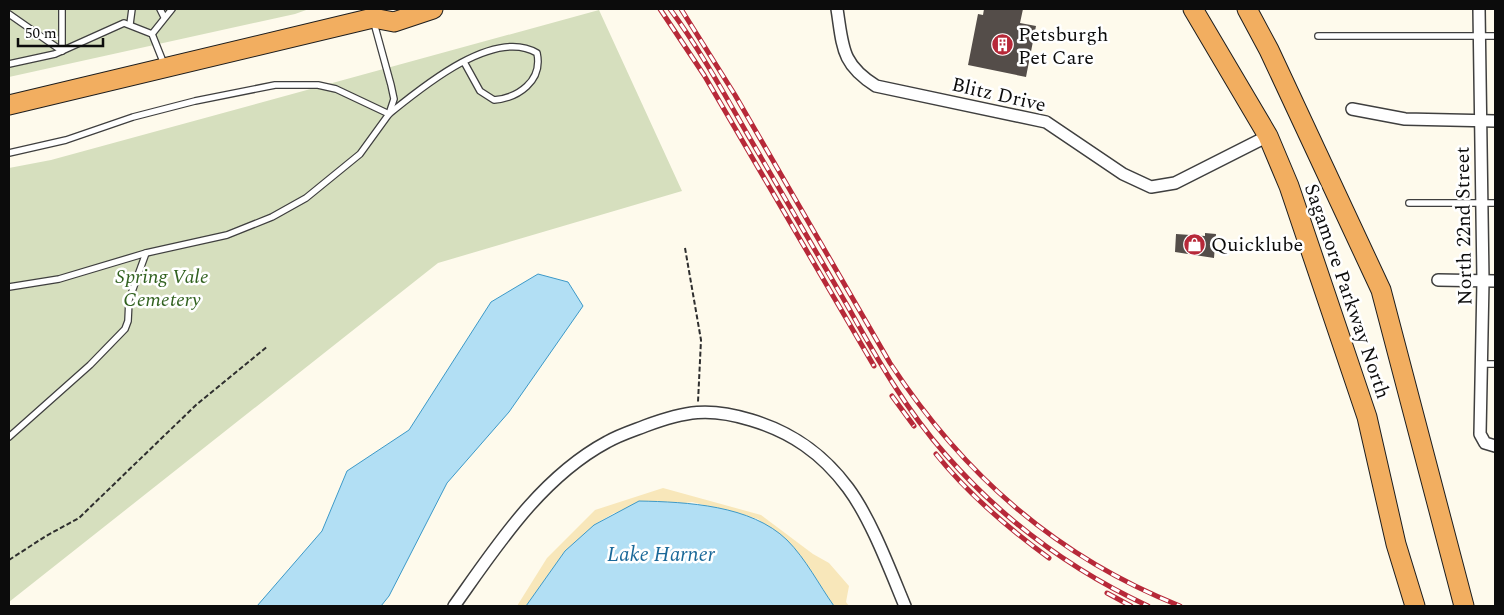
<svg xmlns="http://www.w3.org/2000/svg" width="1504" height="615" font-family="Spectral,serif">
<style>
.sand{fill:#f8e7ba}
.cemetery{fill:#d6dfbe}
.water{fill:#b2dff4;stroke:#3c99c8}
.building{fill:#544d49}
.lines{fill:none;stroke-linecap:round;stroke-linejoin:round}
.service-casing{stroke:#3f3f3f;stroke-width:8}
.minor-casing{stroke:#3f3f3f;stroke-width:14}
.trunk-casing{stroke:#1d1d1d;stroke-width:21}
.path{stroke:#2e2e2e;stroke-width:2;stroke-dasharray:5 2.5;stroke-linecap:butt}
.service{stroke:#fff;stroke-width:5.5}
.minor{stroke:#fff;stroke-width:11}
.trunk{stroke:#f2ae60;stroke-width:19}
.rail-casing{stroke:#b72939;stroke-width:5}
.rail{stroke:#fff;stroke-width:3;stroke-dasharray:9;stroke-linecap:butt}
.labels{text-anchor:middle;stroke-width:5;stroke-linejoin:round;paint-order:stroke}
.poi-label{font-size:20px;fill:#0c0c0c;stroke:#fff;text-anchor:start}
.street-label{font-size:20px;fill:#0c0c0c;stroke:#fff}
.park-label{font-size:20px;font-style:italic;fill:#31611f;stroke:#fff}
.water-label{font-size:21px;font-style:italic;fill:#1a6999;stroke:#fff}
</style>
<rect width="100%" height="100%" fill="#fefaec"/>
<path class="sand" d="M 663,488 L 761,515 L 813,554 L 829,563 L 849,586 L 846,602 L 849,606 L 834,606 L 805,564 L 758,519 L 692,502 L 614,513 L 594,525 L 565,551 L 526,606 L 517,606 L 547,558 L 595,510 Z"/>
<g class="cemetery">
<path d="M 9,9 L 309,9 L 295,14 L 9,77 Z"/>
<path d="M 599,10 L 682,191 L 438,263 L 9,602 L 9,168 L 51,160 Z"/>
</g>
<g class="water">
<path d="M 538,274 L 568,282 L 583,306 L 509,412 L 447,483 L 389,596 L 381,606 L 257,606 L 322,531 L 347,471 L 409,430 L 491,302 Z"/>
<path d="M 639,501 C 687,502 751,505 787,540 C 806,559 819,585 834,606 L 526,606 L 565,551 L 594,525 Z"/>
</g>
<g class="building">
<path d="M 984,9 L 1023,9 L 1020,23 L 1036,26 L 1026,77 L 968,65 L 978,14 L 983,15 Z"/>
<path d="M 1205,233 L 1216,234 L 1214,258 L 1175,252 L 1176,234 L 1205,236 Z"/>
</g>
<g class="lines">
<defs>
<g id="service">
<path d="M 62,9 L 62,51"/>
<path d="M 160,9 L 164,17"/>
<path d="M 9,14 L 62,51"/>
<path d="M 130,24 L 132,9"/>
<path d="M 152,34 L 172,9"/>
<path d="M 1318,36 L 1495,36"/>
<path d="M 9,64 L 55,54 L 124,23 L 152,34 L 164,64"/>
<path d="M 9,153 L 66,140 L 133,117 L 195,101 L 275,85 L 318,85 L 336,89 L 389,114 C 421,88 494,27 537,53 C 543,81 518,98 494,100 L 480,91 L 464,62"/>
<path d="M 1409,203 L 1495,203"/>
<path d="M 9,287 L 59,279 L 146,253 L 227,235 L 272,217 L 306,198 L 360,154 L 389,114 L 394,99 L 391,85 L 374,23"/>
<path d="M 1482,364 L 1495,364"/>
<path d="M 9,437 L 90,365 L 125,329 L 128,321 L 129,300 L 146,253"/>
</g>
<g id="minor">
<path d="M 837,9 C 843,47 841,64 876,86 L 1046,122 L 1123,174 L 1151,187 L 1175,183 L 1268,136"/>
<path d="M 1479,9 L 1483,281 L 1480,434 L 1485,443 L 1495,446"/>
<path d="M 1352,109 L 1405,119 L 1495,121"/>
<path d="M 1438,280 L 1495,281"/>
<path d="M 454,606 C 496,547 540,478 607,442 C 619,435 632,431 645,426 C 685,411 709,407 751,420 C 791,432 822,453 848,488 C 871,519 890,570 905,606"/>
</g>
<g id="trunk">
<path d="M 1193,9 L 1268,136 L 1289,186 L 1367,417 L 1396,544 L 1415,606"/>
<path d="M 1247,9 L 1269,50 L 1381,290 L 1464,606"/>
<path d="M 9,105 L 373,18 L 394,22 L 433,9"/>
</g>
</defs>
<use href="#service" class="service-casing"/>
<use href="#minor" class="minor-casing"/>
<use href="#trunk" class="trunk-casing"/>
<g class="path">
<path d="M 685,248 L 701,340 L 698,402"/>
<path d="M 9,560 L 46,536 L 79,518 L 196,405 L 268,346"/>
</g>
<use href="#service" class="service"/>
<use href="#minor" class="minor"/>
<use href="#trunk" class="trunk"/>
<defs>
<g id="rail">
<path d="M 660,9 L 704,75 L 874,366"/>
<path d="M 670,9 C 701,51 726,97 752,142 C 784,196 815,251 847,305 C 876,357 906,410 946,455 C 1002,519 1071,570 1148,606"/>
<path d="M 681,9 L 735,95 L 890,363 C 963,474 1055,556 1180,606"/>
<path d="M 892,396 L 914,426"/>
<path d="M 936,454 C 968,494 1008,528 1049,558"/>
<path d="M 1107,593 L 1131,606"/>
</g>
</defs>
<use href="#rail" class="rail-casing"/>
<use href="#rail" class="rail"/>
</g>
<defs>
<symbol id="building-disc" viewBox="-11 -11 22 22"><circle r="9.5" fill="#b72939" stroke="#fff"/><path d="M-4-6H4V6H1V3H-1V6H-4ZM-2.5-4.3h1.7v1.8h-1.7ZM.8-4.3h1.7v1.8H.8ZM-2.5-1h1.7V.8h-1.7ZM.8-1h1.7V.8H.8Z" fill="#fff"/></symbol>
<symbol id="shop-disc" viewBox="-11 -11 22 22"><circle r="9.5" fill="#b72939" stroke="#fff"/><path d="M-5-2.5h2.3a2.7 3.5 0 0 1 5.4 0H5L5.5 6h-11ZM-1.5-2.5h3a1.5 2.3 0 0 0-3 0Z" fill="#fff"/></symbol>
</defs>
<g fill-rule="evenodd">
<use href="#building-disc" x="990" y="32" width="25" height="25"/>
<use href="#shop-disc" x="1182" y="232" width="25" height="25"/>
</g>
<g class="labels">
<g class="poi-label">
<text x="1018" y="41">Petsburgh<tspan x="1018" dy="23">Pet Care</tspan></text>
<text x="1211" y="251">Quicklube</text>
</g>
<g class="street-label">
<text transform="translate(999 94) rotate(13)" y="7">Blitz Drive</text>
<text transform="translate(1463 226) rotate(-91)" y="7">North 22nd Street</text>
<text transform="translate(1348 291) rotate(71)" y="7">Sagamore Parkway North</text>
</g>
<g class="park-label">
<text x="162" y="283">Spring Vale<tspan x="162" dy="23">Cemetery</tspan></text>
</g>
<g class="water-label">
<text x="661" y="561">Lake Harner</text>
</g>
</g>
<rect width="1504" height="615" fill="none" stroke="#0c0c0c" stroke-width="20"/>
<path d="M18 38v8h85v-8" fill="none" stroke="#0c0c0c" stroke-width="2.5"/>
<text x="25" y="38" font-size="15" fill="#0c0c0c" stroke="#ffffff" stroke-width="4" paint-order="stroke">50 m</text>
</svg>
